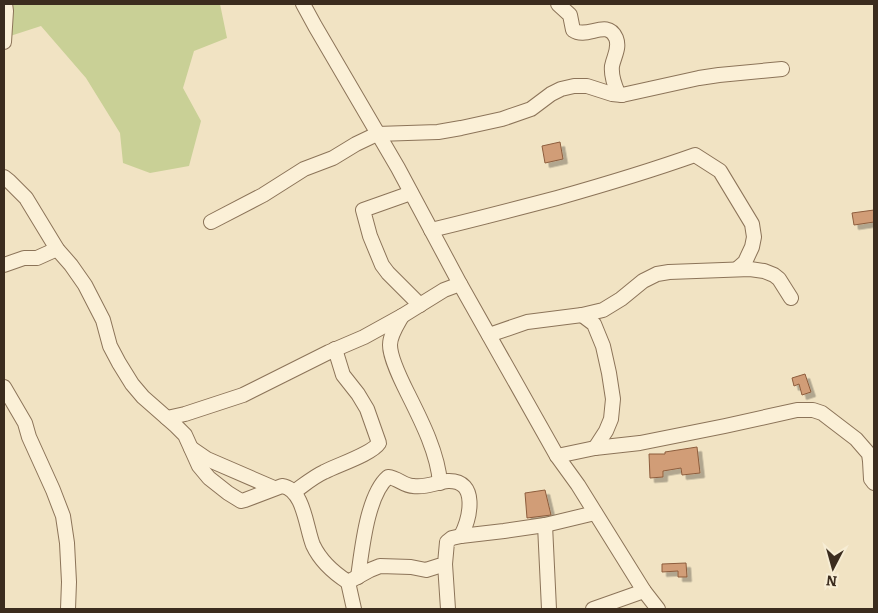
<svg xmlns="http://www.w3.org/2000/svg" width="878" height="613" font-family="Bitter,serif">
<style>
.green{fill:#c9d096}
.building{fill:#d19d77;stroke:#8d5d3d;filter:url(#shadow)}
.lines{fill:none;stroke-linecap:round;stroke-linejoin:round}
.minor-casing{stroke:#8c7459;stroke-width:16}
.minor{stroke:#fbf0d7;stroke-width:14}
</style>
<defs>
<filter id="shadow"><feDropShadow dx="4.5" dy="4.5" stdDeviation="0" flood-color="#0004"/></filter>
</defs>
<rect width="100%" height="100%" fill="#f1e3c3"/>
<path class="green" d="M 10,4 L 220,4 L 227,38 L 194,51 L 183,88 L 201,121 L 189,166 L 150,173 L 123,163 L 120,133 L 86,78 L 41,26 L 4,38 Z"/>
<g class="building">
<path d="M 560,142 L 563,159 L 545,163 L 542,146 Z"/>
<path d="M 874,210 L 874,222 L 854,225 L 852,213 Z"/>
<path d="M 805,374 L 811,392 L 802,395 L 799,384 L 794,386 L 792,378 Z"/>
<path d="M 697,447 L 700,473 L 682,475 L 681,468 L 663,471 L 663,477 L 650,478 L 649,454 L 665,454 L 665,452 Z"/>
<path d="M 545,490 L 551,515 L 527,518 L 525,493 Z"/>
<path d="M 686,563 L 687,577 L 678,577 L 678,571 L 662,572 L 662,564 Z"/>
</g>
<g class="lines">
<defs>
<g id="minor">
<path d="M 303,4 L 315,26 L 398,168 L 460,284 L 557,456 L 578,485 L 644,591 L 658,609"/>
<path d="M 558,4 L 570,15 L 573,30 C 587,40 607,18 616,38 C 620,48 614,56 612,66 C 611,75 614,84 618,93 L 622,95"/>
<path d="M 4,42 L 6,11 L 5,4"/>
<path d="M 4,177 L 9,181 L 26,198 L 57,249 L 71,265 L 85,285 L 103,320 L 110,346 L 119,363 L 132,384 L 143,397 L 176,426 L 185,435 L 199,466 L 209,478 L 228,493 L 241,501 L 245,500 L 282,486 C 304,489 306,528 313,545 C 320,560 334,573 348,582 L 370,570 L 380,566 L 411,567 L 426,570 L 445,564 L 447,542 L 452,538 L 461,536 L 504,531 L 545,525 L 595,513"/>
<path d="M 411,193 L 363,210 L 370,236 L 382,265 L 388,273 L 420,305"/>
<path d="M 211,222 L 263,195 L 304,169 L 333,158 L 356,144 L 377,134 L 438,132 L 461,128 L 502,119 L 531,109 L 551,94 L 561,89 L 574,86 L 587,86 L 612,94 L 622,95 L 699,78 L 719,75 L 782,69"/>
<path d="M 431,230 C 473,220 515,209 557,198 C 603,185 650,171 695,155 L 720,171 L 752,224 L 754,237 L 752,247 L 745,262 L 737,269"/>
<path d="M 4,265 L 24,258 L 37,258 L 57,249"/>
<path d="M 582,315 L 594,324 L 603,346 L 609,373 L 613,399 L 611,419 L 606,431 L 595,448"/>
<path d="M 402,316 C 397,325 390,335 390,345 C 390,359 403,384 409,396 C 422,422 438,454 440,483"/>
<path d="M 489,335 L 527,322 L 582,315 L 603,310 L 621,299 L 643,281 L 657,274 L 669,272 L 750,269 L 764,271 L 774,275 L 779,279 L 791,298"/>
<path d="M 4,387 L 25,423 L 29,437 L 53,490 L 63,516 L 67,543 L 69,582 L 68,609"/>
<path d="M 167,418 L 185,414 L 243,395 L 329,352 L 364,337 L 402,316 L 444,290 L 460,284"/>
<path d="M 191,448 L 207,459 L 274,488"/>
<path d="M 557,456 L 595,448 L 640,443 L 725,426 L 797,410 L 813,410 L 822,413 L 856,439 L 869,454 L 870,461 L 871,479 L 874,483"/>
<path d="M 294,492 C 304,485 313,477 324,472 C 337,465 372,454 379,443 L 367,409 L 358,394 L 343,375 L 335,349"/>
<path d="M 545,525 L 549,609"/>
<path d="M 445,564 L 448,609"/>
<path d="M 358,577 C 362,550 367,495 388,477 C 398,478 404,486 413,486 C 427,488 436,482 448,481 C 479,480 470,518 461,536"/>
<path d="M 348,582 L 354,609"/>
<path d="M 593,609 L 644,591"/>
</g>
</defs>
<use href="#minor" class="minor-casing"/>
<use href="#minor" class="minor"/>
</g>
<rect width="878" height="613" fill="none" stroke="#3b2c1e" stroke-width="10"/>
<g transform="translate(833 568) rotate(186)" stroke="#f7edd4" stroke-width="4" paint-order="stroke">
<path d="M0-4L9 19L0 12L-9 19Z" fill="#3b2c1e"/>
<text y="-8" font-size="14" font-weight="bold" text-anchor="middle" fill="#3b2c1e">N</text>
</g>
</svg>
